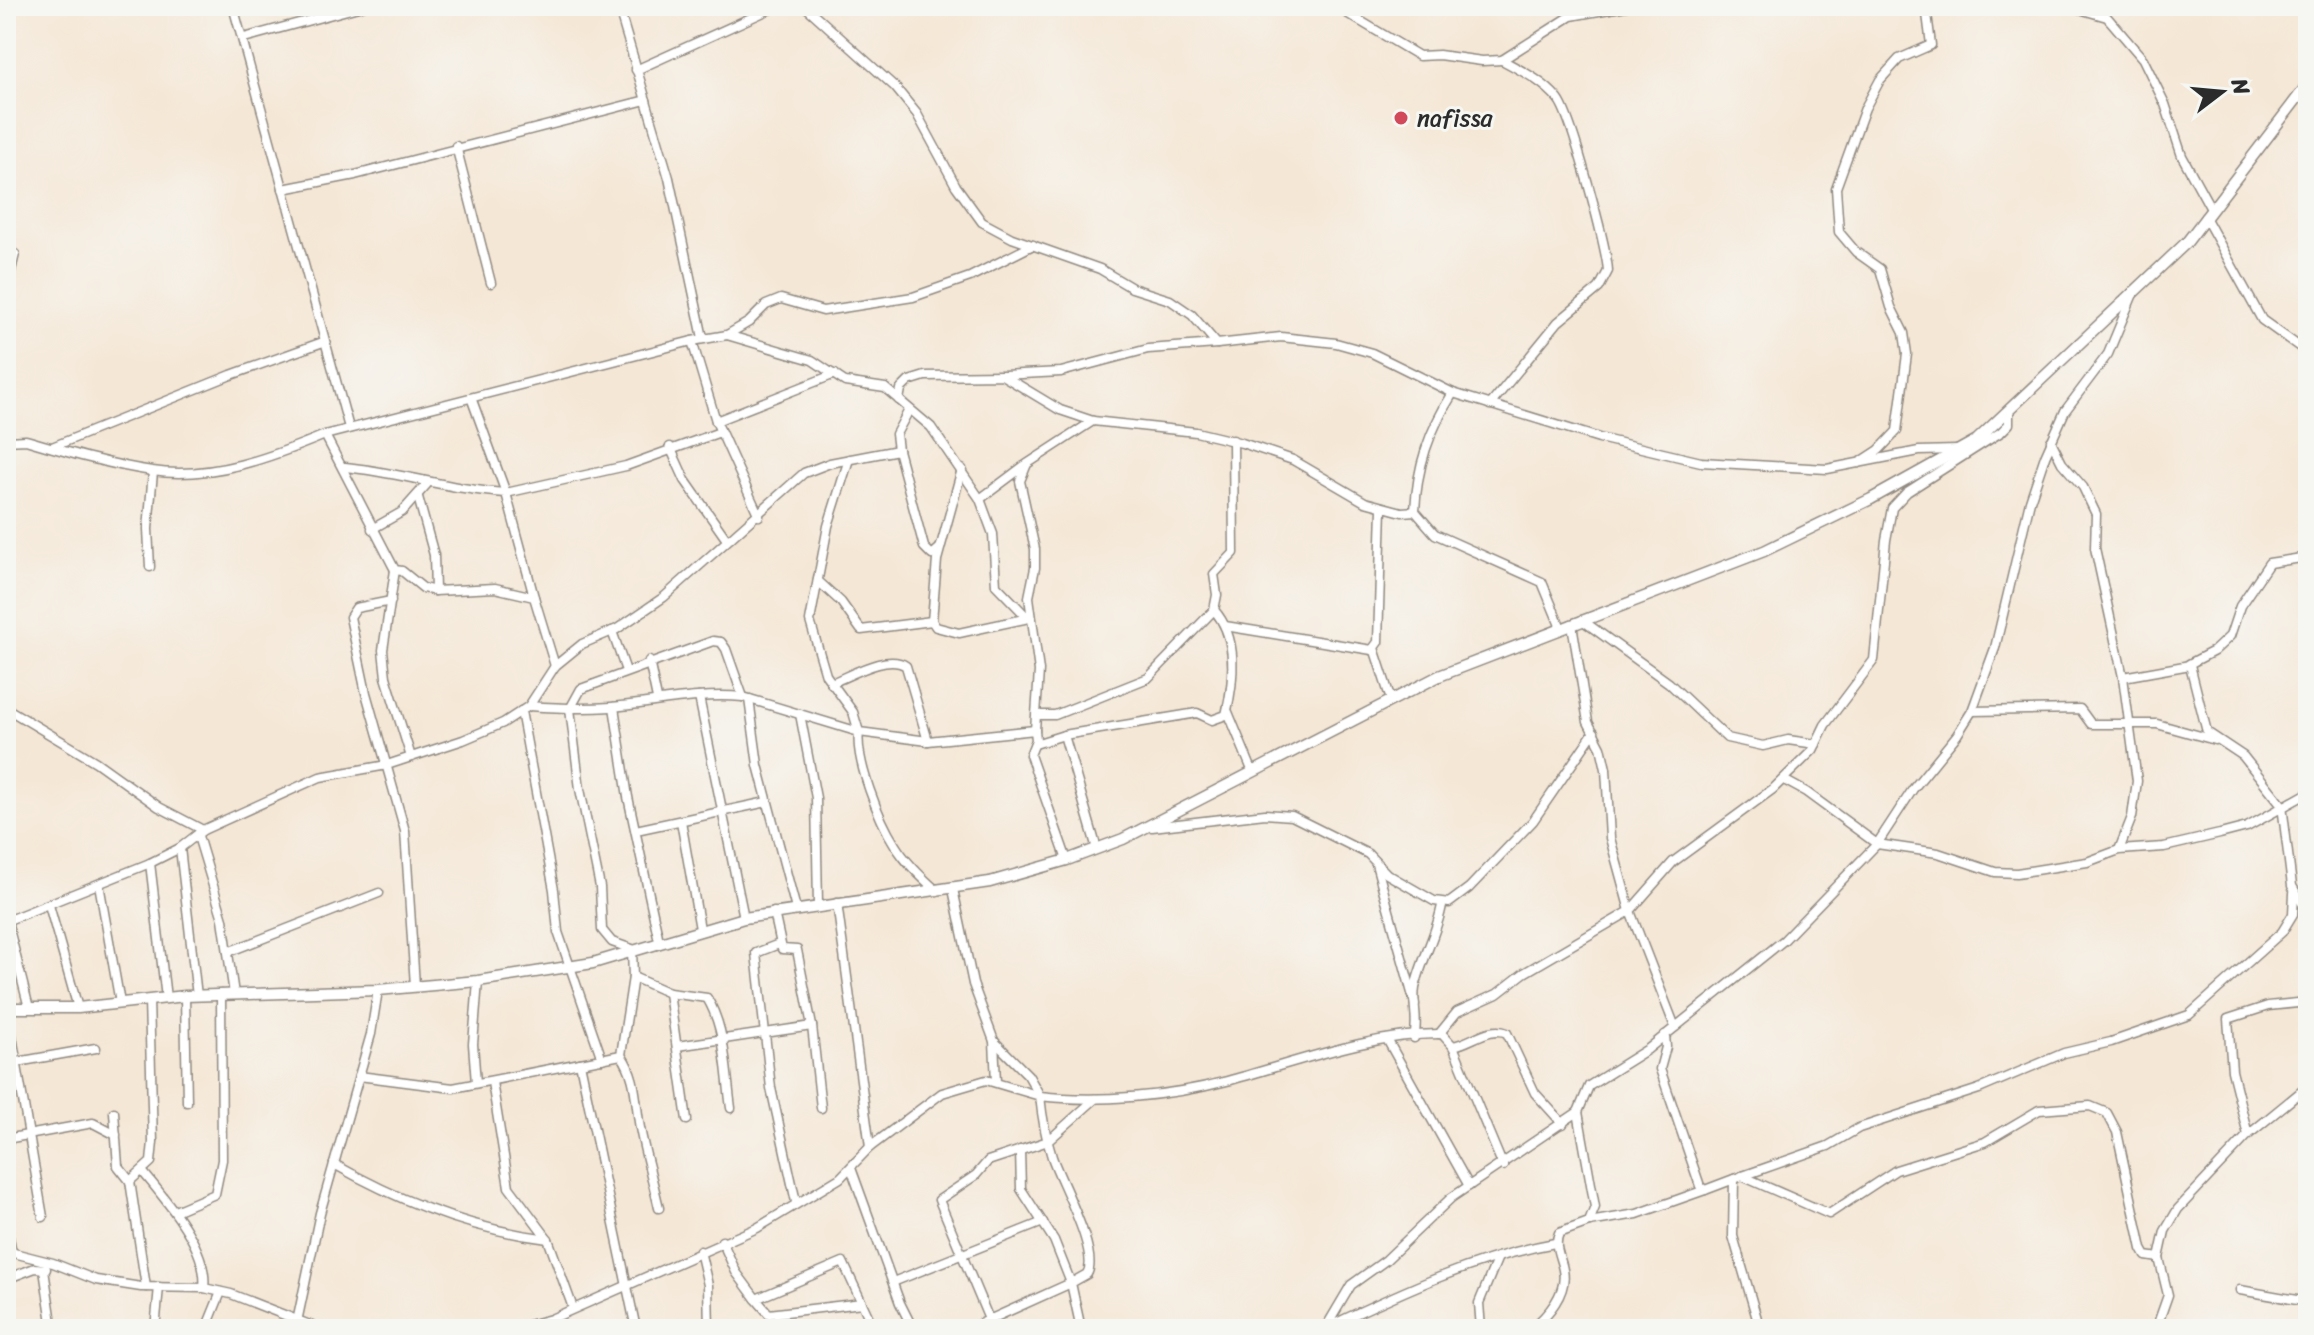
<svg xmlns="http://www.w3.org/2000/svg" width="2314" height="1335" font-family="Sriracha,sans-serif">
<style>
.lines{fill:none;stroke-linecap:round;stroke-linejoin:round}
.minor-casing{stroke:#908980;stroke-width:11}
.tertiary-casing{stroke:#908980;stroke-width:13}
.minor{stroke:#fff;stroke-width:8}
.tertiary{stroke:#fff;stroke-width:10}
.poi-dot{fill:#d1495b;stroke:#f6f6f2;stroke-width:3}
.labels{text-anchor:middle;stroke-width:6;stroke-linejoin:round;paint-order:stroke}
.poi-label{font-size:24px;fill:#2b2b2b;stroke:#f6f6f2;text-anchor:start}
</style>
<rect width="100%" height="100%" fill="#f6f6f2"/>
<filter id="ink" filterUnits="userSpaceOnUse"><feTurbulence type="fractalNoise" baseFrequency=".0125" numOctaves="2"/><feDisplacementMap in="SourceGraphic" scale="16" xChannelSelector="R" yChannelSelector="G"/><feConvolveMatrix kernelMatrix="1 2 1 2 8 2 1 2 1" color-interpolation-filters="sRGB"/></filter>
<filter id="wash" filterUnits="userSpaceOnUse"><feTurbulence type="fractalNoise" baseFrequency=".006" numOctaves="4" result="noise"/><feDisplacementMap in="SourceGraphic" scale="32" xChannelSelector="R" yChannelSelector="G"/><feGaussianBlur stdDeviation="1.8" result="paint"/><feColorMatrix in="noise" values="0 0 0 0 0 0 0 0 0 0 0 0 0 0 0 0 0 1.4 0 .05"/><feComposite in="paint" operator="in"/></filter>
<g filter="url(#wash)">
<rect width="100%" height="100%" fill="#f5e7d6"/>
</g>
<g filter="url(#ink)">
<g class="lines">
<defs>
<g id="minor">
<path d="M 233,6 L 349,428"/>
<path d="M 618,6 L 669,178 L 703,338"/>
<path d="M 805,6 L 895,87 L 917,114 L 956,186 L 982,222 L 1012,238 L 1100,269 L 1132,288 L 1170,300 L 1192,315 L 1217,344 L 1148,349 L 1061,372 L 1004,375"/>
<path d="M 1335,6 L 1419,56 L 1439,55 L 1482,61 L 1502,60 L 1571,16 L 1626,6"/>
<path d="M 2069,6 L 2107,17 L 2143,59 L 2165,104 L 2182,156 L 2211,209"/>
<path d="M 244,38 L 362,6"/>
<path d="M 636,70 L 777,6"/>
<path d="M 456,146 L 491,283"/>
<path d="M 283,189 L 355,175 L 646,100"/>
<path d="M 2205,217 L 2262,320 L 2308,353"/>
<path d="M 6,291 L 15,254"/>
<path d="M 727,335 L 812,360 L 845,382 L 885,388 L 931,427 L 980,499 L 993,534 L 996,585 L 1028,618"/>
<path d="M 692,341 L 716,421 L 759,516"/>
<path d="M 1217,344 L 1281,337 L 1336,343 L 1372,353 L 1453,393"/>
<path d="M 472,400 L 506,493 L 626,466 L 720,432"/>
<path d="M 899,400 L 901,389 L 909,381 L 925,376 L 1002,375 L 1060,410 L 1093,421 L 1196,432 L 1242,443 L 1293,460 L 1365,502 L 1402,512 L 1415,511 C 1417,466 1429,431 1453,393 L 1599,438 L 1701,462 L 1827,469 L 1919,451 L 1957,450"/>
<path d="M 1490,405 L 1558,322 L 1599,288 L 1608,271 C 1607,248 1571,114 1558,99 C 1543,81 1522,71 1502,60"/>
<path d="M 909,410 L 896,434 L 898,450 L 924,547 L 932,555 L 940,548"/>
<path d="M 716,421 L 835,374"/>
<path d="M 325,435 L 395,570 L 402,571 L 423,588 L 435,591 L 495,588 L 534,597 L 555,666"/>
<path d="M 6,441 L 26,440 C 67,452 110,465 152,471 C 211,480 272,457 325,435 L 692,341 L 727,335 L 749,322 L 766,305 L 781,299 L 823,311 L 913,297 L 970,277 L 1033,245"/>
<path d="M 2051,441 L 2062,463 L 2083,487 L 2096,514 L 2095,548 L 2123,677 L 2190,665 L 2207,732 L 2243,756 L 2282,805 L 2292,886 L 2308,913"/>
<path d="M 52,447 L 231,375 L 323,342"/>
<path d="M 670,447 L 685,480 L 727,540"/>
<path d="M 849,459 L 828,526 L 810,621 L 826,675 L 853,712 L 859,732 L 928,741 L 1035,730 L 1036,740 L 1030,755 L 1067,860"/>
<path d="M 1859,463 L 1879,450 L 1897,431 L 1907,354 L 1904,333 L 1891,307 L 1880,269 L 1856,252 L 1839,232 L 1836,188 L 1865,108 L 1880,80 L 1899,59 L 1931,45 L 1926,6"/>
<path d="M 345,467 C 399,472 451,490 506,493 L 534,597"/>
<path d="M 962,469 L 937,560 L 932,621 L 936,627 L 959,633 L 1029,618"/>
<path d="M 418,497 L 434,555 L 435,591"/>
<path d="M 980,499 L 1024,466"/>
<path d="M 1415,511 L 1435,534 L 1542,582 L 1561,628"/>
<path d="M 372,529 L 402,512 L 427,484"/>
<path d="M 150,567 L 148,529 L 153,472"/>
<path d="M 395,570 L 383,650 L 386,677 L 411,757"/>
<path d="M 818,581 L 841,602 L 861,630 L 932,621"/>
<path d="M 391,601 L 356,608 L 350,617 L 366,693 L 405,831 L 415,986"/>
<path d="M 1582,620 L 1669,683 L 1727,738 L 1763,746 L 1788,740 L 1816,744"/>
<path d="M 1225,626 L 1372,650 L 1378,642 L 1382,508"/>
<path d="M 612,631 L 626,671"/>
<path d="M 1374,648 L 1391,700"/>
<path d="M 649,661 L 657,699"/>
<path d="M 2189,664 L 2214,651 L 2230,636 L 2240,606 L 2269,563 L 2308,557"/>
<path d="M 831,683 C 850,676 887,653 906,666 L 928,741"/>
<path d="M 699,697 L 744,918"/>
<path d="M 749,699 L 758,765 L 796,909"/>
<path d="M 529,706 C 557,708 584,709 611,707 C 656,703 698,693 743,697 L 859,732 C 855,760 879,820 895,845 C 906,863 921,877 937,891"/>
<path d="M 614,707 L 628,797 L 659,941"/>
<path d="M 6,708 L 96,762 L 159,807 L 203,830"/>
<path d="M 521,711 L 554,890 L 558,932 L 602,1059"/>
<path d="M 1972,711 L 2080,709 L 2091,724 L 2157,724 L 2215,740"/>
<path d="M 1228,712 L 1252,770"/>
<path d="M 800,714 L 816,798 L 818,905"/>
<path d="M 1038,715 L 1055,715 L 1148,678 L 1214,610 L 1217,595 L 1214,574 L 1234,553 L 1233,440"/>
<path d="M 1035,730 L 1039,671 L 1029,597 L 1035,568 L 1035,549 L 1020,481 L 1027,464 L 1093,421"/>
<path d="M 1064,735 L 1197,713 L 1212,720 L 1226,715 C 1234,681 1239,638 1214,610"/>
<path d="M 1035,744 L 1064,735 L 1097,849"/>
<path d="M 1784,780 L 1806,792 L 1877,844 L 1938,853 L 1995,872 L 2017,873 L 2087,862 L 2119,850 L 2164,847 L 2220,834 L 2247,827 L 2308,793"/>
<path d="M 681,821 L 700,929"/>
<path d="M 1152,827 L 1265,814 L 1292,816 L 1368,854 L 1387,874 L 1434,901 L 1449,903 L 1469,888 L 1533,821 L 1594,732"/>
<path d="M 636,830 L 767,802"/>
<path d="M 198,836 L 223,919 L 234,994"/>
<path d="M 180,848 L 197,996"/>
<path d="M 2119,850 L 2132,817 L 2137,781 L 2123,677"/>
<path d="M 150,863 L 166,998"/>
<path d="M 1376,864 L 1415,1004"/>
<path d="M 99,884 L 120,1003"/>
<path d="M 953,889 L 973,984 L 994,1041 L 996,1082"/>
<path d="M 837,903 L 870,1147"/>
<path d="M 49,905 L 78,1008"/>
<path d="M 774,912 L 782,949 L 797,950 L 812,1026 L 821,1108"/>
<path d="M 6,921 L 150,863 L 180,848 L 203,830 L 320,777 L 387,765 L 463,740 L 503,723 L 529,706 L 555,666 L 582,644 L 617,629 L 664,597 L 804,473 L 830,463 L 898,450"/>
<path d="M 7,921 L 29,1008"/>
<path d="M 779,944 L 756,953 L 771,1088 L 796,1202"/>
<path d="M 228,952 L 379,893"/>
<path d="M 633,977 L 669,993 L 707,998 C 726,1029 726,1074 731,1108"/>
<path d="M 669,993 L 687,1120"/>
<path d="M 185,996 L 187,1102"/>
<path d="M 7,1007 L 43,1217"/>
<path d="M 1675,1027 L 1630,911 L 1673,862 L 1773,789 L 1813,750 L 1825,725 L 1874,660 L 1886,540 L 1892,508 L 1907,492 L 2001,432 L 2009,424 L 2009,412"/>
<path d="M 1439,1034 L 1457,1012 L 1497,994 L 1524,973 L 1630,911 L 1610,838 L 1606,769 L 1601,747 L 1588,722 L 1572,624"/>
<path d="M 1665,1035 L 1666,1047 L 1660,1069 L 1700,1186 L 1705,1190 L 1734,1179 L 1733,1236 L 1760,1329"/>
<path d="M 1414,1038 C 1419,1020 1412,1005 1415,988 C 1421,960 1437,934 1442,905"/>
<path d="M 994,1041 L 1028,1075 L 1040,1096 C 1098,1103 1171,1096 1227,1081 C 1294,1063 1372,1033 1442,1034 L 1453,1046 L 1503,1166"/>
<path d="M 1388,1041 L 1469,1186"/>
<path d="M 677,1046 L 812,1026"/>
<path d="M 1453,1046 C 1471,1043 1490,1025 1507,1033 L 1535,1093 L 1563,1124"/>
<path d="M 580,1063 L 636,1329"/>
<path d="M 6,1064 L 96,1048"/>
<path d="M 359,1076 L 453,1088 L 621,1055"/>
<path d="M 492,1082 L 509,1187 L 548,1239 L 573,1308"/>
<path d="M 476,1083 L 473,1044 L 478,981"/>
<path d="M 114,1112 L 118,1166 L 130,1181 L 146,1287"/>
<path d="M 2248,1135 L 2232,1071 L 2228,1019 L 2268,1006 L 2308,1002"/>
<path d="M 6,1139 L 93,1123 L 116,1135"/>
<path d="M 334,1164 C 399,1201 473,1230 548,1239"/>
<path d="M 851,1168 L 900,1303 L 913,1329"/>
<path d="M 143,1172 C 166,1200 209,1249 204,1288"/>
<path d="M 1742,1176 L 1829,1214 L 1896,1170 L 1985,1142 L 2039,1110 L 2090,1106 L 2107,1113 L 2117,1132 L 2142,1249 L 2146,1256 L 2159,1258 L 2168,1295 L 2156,1329"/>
<path d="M 1734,1179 L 1828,1146 L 1859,1128 L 1979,1089 L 2064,1053 L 2111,1042 L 2189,1015 L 2282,932 L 2293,914 L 2294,893"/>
<path d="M 130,1181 L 151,1162 L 153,1142 L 149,1000"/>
<path d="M 659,1208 C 653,1181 645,1155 640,1128 C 635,1101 637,1077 621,1055 L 633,977 L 632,949 L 612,942 L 602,930 L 600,887 L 580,789 L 570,709 L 581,689 L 713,641 L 721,642 L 726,649 L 743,697"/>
<path d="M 175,1211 L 215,1194 L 222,1160 L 221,994"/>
<path d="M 1589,1222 L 1637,1214 L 1705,1190"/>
<path d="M 6,1224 L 12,1252"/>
<path d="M 722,1241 L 736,1272 L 756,1299 L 843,1262 L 874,1329"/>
<path d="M 6,1251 L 53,1263 L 96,1280 L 141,1287 L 204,1288 L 231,1294 L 320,1329"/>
<path d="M 700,1251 L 708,1285 L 709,1329"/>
<path d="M 2159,1258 L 2165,1231 L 2178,1209 L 2248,1135 L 2308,1086"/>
<path d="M 44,1270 L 53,1329"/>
<path d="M 6,1279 L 35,1268 L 46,1269"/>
<path d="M 893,1282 L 1043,1222"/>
<path d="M 6,1285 L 11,1329"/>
<path d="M 2240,1290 L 2308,1302"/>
<path d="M 756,1299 L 769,1314 L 862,1303"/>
<path d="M 298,1317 L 320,1213 L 371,1034 L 378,990"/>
<path d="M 1330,1326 C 1401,1292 1477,1257 1555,1243"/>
<path d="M 155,1329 L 159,1287"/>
<path d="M 206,1329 L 221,1292"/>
<path d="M 513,1329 L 551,1319 L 757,1228 L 840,1178 L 870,1147 L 942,1093 L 986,1080 L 1040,1096 C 1042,1116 1046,1138 1052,1157 C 1060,1181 1100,1253 1087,1274 L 1071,1283 L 1081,1329"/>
<path d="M 623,1329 L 635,1323"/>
<path d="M 969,1329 L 1071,1283 L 1054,1240 L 1021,1189 L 1020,1150"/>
<path d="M 993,1329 L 939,1200 L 976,1175 L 988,1161 L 1048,1141 L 1095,1099"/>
<path d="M 1325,1329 L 1351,1285 L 1386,1260 L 1451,1198 L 1578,1112 L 1589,1086 L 1648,1049 L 1784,940 L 1877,844 L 1913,789 L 1957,735 L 1972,711 L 1995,648 L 2030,501 L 2045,456 L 2065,411 L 2108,354 L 2133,294"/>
<path d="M 1481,1329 L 1479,1303 L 1498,1257"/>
<path d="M 1531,1329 C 1547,1316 1568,1293 1563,1270 C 1561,1257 1553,1247 1559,1233 L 1589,1222 L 1595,1207 L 1578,1112"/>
</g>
<path id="tertiary" d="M 6,1008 L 78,1008 L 185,996 L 378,990 L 478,981 L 593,963 L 744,918 L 990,882 L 1067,860 L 1123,839 L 1439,676 L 1764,551 L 1871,499 L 1977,440 L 2187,242 L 2308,84"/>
</defs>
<use href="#minor" class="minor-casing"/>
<use href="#tertiary" class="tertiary-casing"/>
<use href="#minor" class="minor"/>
<use href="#tertiary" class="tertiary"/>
</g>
</g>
<circle class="poi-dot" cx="1401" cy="118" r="8"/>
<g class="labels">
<g class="poi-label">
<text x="1417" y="126">nafissa</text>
</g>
</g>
<rect width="2314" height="1335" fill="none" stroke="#f6f6f2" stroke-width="32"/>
<g transform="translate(2222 92) rotate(74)" stroke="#f6f6f2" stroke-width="6" paint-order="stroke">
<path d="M0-6L14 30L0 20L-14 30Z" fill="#2b2b2b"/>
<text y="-12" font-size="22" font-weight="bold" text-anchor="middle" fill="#2b2b2b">N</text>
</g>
</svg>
